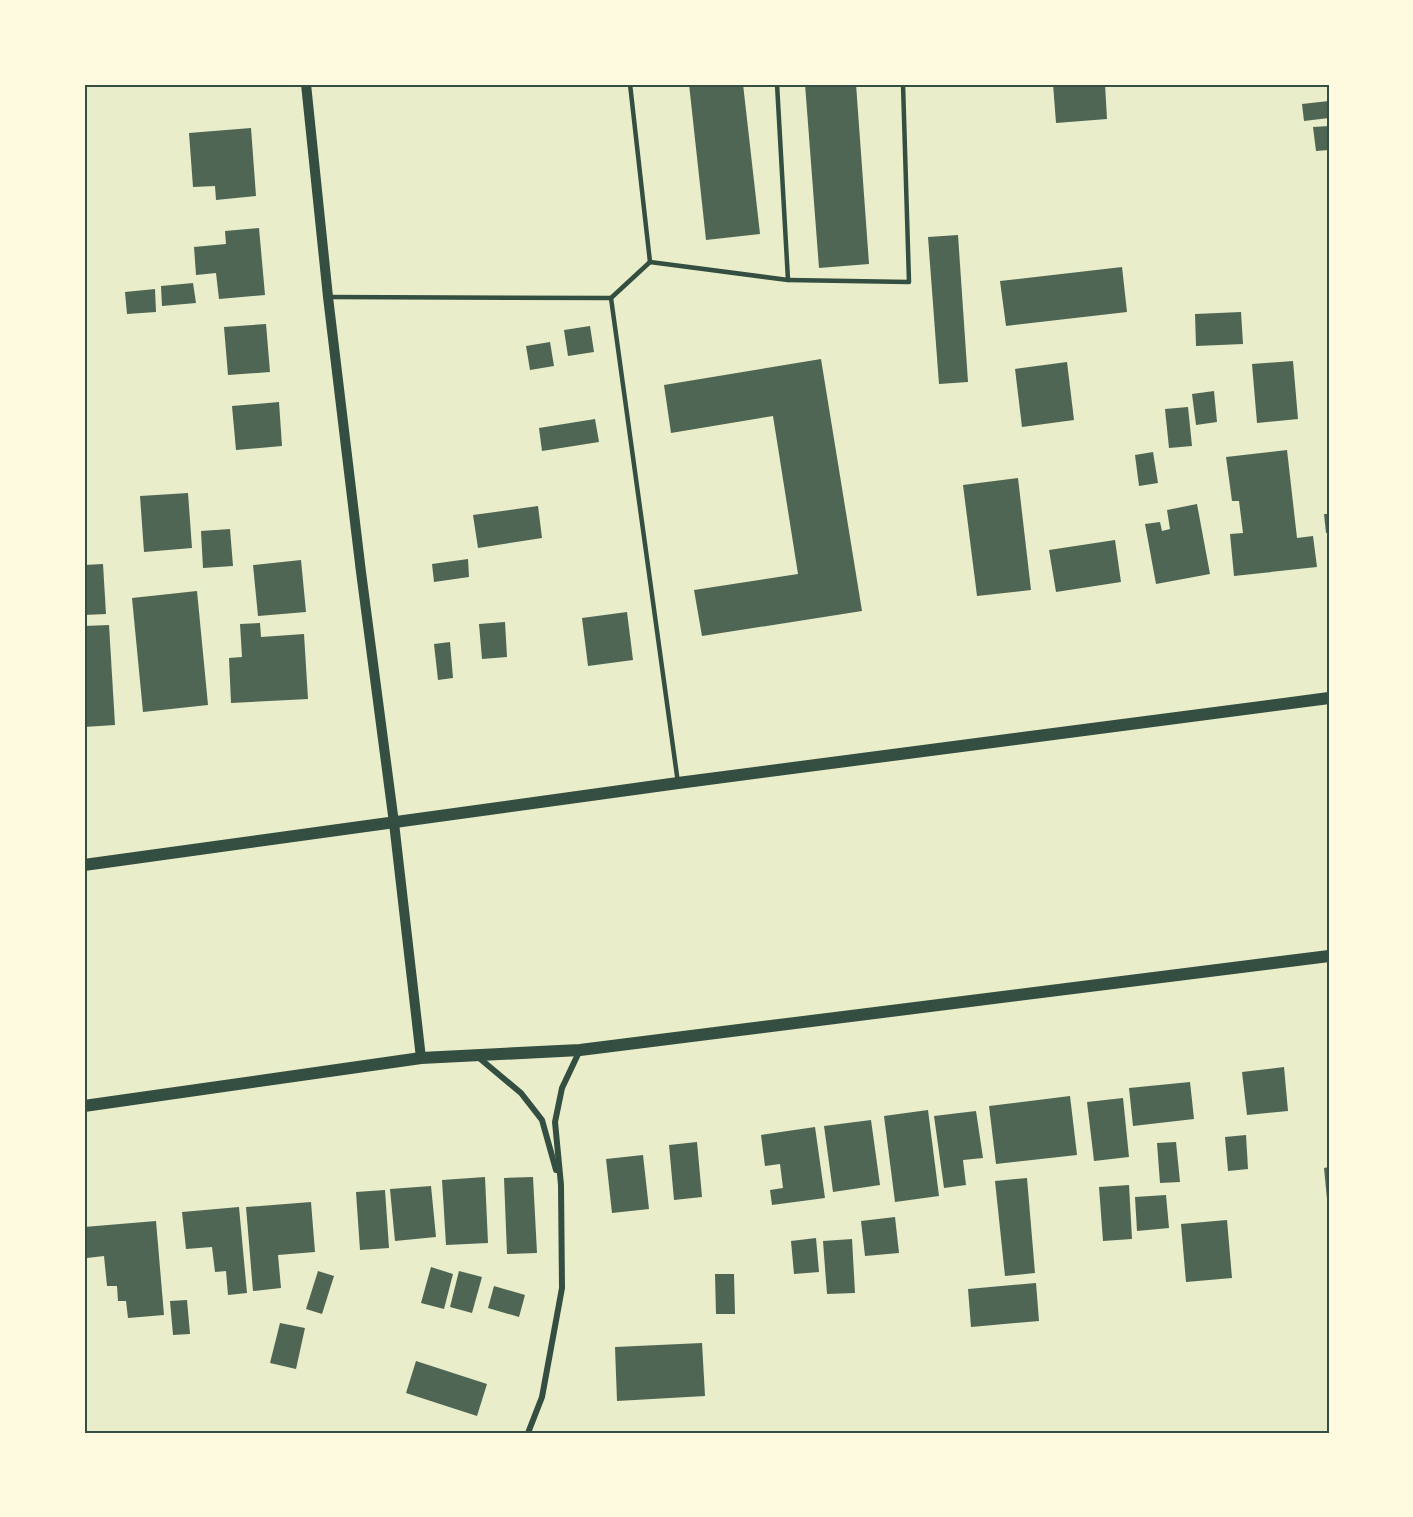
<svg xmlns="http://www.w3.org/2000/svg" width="1413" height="1517" font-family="'Alegreya Sans',sans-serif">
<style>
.building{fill:#4f6655}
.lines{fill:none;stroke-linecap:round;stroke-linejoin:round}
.service{stroke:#344e41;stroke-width:4.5}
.minor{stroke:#344e41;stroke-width:6}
.tertiary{stroke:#344e41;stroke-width:10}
.secondary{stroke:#344e41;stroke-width:12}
.neatline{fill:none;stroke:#344e41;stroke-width:2}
</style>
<rect width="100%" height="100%" fill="#e9edc9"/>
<g class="building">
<path d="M 689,84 L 743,84 L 760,234 L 706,240 Z"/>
<path d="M 805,84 L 856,84 L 869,264 L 819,268 Z"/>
<path d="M 1053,84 L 1105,84 L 1107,119 L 1056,123 Z"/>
<path d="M 1329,101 L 1329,118 L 1304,121 L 1302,104 Z"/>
<path d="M 1329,126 L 1329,150 L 1316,151 L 1313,127 Z"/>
<path d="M 251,128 L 256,196 L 216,200 L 215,186 L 193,187 L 189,133 Z"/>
<path d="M 259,228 L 265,295 L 219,299 L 216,273 L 196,275 L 194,247 L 226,244 L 225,231 Z"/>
<path d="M 958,235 L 968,382 L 939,384 L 928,237 Z"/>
<path d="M 1122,267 L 1127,312 L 1006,326 L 1000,281 Z"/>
<path d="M 193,283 L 196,303 L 162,306 L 161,286 Z"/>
<path d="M 155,289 L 156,312 L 127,314 L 125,292 Z"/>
<path d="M 1241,312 L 1243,344 L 1196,346 L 1195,314 Z"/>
<path d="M 266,324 L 270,372 L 228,375 L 224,327 Z"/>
<path d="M 590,326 L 594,352 L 568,356 L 564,330 Z"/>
<path d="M 550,342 L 554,366 L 530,370 L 526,346 Z"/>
<path d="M 821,359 L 862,611 L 702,636 L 694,590 L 798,574 L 773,416 L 671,433 L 664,385 Z"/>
<path d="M 1293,361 L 1298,419 L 1257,423 L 1252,364 Z"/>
<path d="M 1067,362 L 1074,420 L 1022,427 L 1015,369 Z"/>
<path d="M 1214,391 L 1217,422 L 1196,425 L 1192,394 Z"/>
<path d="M 279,402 L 282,446 L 236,450 L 232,406 Z"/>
<path d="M 1188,407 L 1192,446 L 1169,448 L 1165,409 Z"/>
<path d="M 595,419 L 599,442 L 542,451 L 539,428 Z"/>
<path d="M 1287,450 L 1297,538 L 1313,536 L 1317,567 L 1234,576 L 1230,534 L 1243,533 L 1239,501 L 1232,501 L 1226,457 Z"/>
<path d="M 1153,452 L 1158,483 L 1139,486 L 1135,455 Z"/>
<path d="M 1018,478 L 1031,590 L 977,596 L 963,485 Z"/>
<path d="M 188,493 L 192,548 L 144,552 L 140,496 Z"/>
<path d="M 1197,504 L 1210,574 L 1156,584 L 1145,524 L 1160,522 L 1162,531 L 1170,529 L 1167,510 Z"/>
<path d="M 538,506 L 542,538 L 478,548 L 473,515 Z"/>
<path d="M 1324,514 L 1329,514 L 1329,532 L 1326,533 Z"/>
<path d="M 230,529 L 233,566 L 203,568 L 201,531 Z"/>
<path d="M 1115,540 L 1121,582 L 1056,592 L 1049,550 Z"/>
<path d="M 468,559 L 469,577 L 434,582 L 432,564 Z"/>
<path d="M 301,560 L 306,612 L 258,616 L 253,565 Z"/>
<path d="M 103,564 L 106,614 L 84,615 L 84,565 Z"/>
<path d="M 197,591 L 208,705 L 143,712 L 132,598 Z"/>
<path d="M 627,612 L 633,660 L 588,666 L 582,618 Z"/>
<path d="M 505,622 L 507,657 L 482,659 L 479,624 Z"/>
<path d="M 260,623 L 261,637 L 304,634 L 308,699 L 231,703 L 229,658 L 242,657 L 240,624 Z"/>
<path d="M 109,625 L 115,725 L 84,727 L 84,626 Z"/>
<path d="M 450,642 L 453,678 L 438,680 L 434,644 Z"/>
<path d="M 1284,1067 L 1288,1111 L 1247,1115 L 1242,1072 Z"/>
<path d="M 1190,1082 L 1194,1119 L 1133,1126 L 1129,1088 Z"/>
<path d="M 1070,1096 L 1077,1155 L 996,1164 L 989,1106 Z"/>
<path d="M 1123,1098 L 1129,1157 L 1094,1161 L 1087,1102 Z"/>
<path d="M 928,1110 L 939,1196 L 895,1202 L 884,1116 Z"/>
<path d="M 976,1111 L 983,1158 L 963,1160 L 966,1185 L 944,1188 L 934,1116 Z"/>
<path d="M 871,1120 L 880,1185 L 833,1192 L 824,1126 Z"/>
<path d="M 815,1127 L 825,1198 L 772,1205 L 770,1190 L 783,1188 L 780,1164 L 765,1166 L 761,1135 Z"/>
<path d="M 1246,1135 L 1248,1169 L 1228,1171 L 1225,1137 Z"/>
<path d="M 697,1142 L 702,1197 L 674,1200 L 669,1145 Z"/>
<path d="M 1176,1142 L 1180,1182 L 1160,1183 L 1157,1143 Z"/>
<path d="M 643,1155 L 649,1209 L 612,1213 L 606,1159 Z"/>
<path d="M 1329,1167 L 1329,1199 L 1327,1199 L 1324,1168 Z"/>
<path d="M 485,1177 L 488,1243 L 446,1245 L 442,1180 Z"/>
<path d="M 533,1177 L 537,1253 L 507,1254 L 504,1178 Z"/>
<path d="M 1027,1178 L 1035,1273 L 1005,1276 L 995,1181 Z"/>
<path d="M 1129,1185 L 1132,1239 L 1103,1241 L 1099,1187 Z"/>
<path d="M 431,1186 L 436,1237 L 395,1241 L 390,1189 Z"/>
<path d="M 385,1190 L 389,1248 L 360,1250 L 356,1192 Z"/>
<path d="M 1166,1195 L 1169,1228 L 1137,1231 L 1135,1197 Z"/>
<path d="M 311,1202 L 315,1252 L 278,1255 L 281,1288 L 253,1291 L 246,1207 Z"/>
<path d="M 239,1207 L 247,1293 L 228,1295 L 226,1271 L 215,1272 L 212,1247 L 186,1249 L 182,1212 Z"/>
<path d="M 895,1217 L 899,1253 L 865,1256 L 861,1221 Z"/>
<path d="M 1227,1220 L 1232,1278 L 1186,1282 L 1181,1224 Z"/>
<path d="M 156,1221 L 164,1315 L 128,1318 L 126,1301 L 118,1301 L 117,1286 L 107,1286 L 104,1256 L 87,1258 L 84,1227 Z"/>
<path d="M 816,1238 L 819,1272 L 794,1274 L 791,1241 Z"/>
<path d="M 852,1239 L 855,1293 L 827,1294 L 823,1241 Z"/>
<path d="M 431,1267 L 453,1274 L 444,1309 L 421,1303 Z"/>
<path d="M 318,1271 L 334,1276 L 322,1314 L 306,1309 Z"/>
<path d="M 459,1271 L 482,1277 L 472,1313 L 450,1307 Z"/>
<path d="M 715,1274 L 734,1274 L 735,1314 L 716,1314 Z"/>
<path d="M 1036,1283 L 1039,1321 L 971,1327 L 968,1289 Z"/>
<path d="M 494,1286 L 525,1295 L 519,1317 L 488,1308 Z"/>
<path d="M 187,1300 L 190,1334 L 173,1335 L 170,1301 Z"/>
<path d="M 280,1323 L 305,1328 L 296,1369 L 270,1363 Z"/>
<path d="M 702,1343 L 705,1396 L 617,1401 L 615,1347 Z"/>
<path d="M 416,1361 L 487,1384 L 477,1416 L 406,1393 Z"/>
</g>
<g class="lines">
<g class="service">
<path d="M 630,84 L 650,262"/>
<path d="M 650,262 L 788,280 L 777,84"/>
<path d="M 788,280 L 909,282 L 903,84"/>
<path d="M 328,297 L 611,298 L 650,262"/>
<path d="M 611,298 L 678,783"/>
</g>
<g class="minor">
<path d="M 478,1057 L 521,1093 L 542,1120 L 556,1170"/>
<path d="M 528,1433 L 542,1397 L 562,1288 L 561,1185 L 555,1122 L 562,1088 L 580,1050"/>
</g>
<path class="tertiary" d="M 306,84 L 328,297 L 361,572 L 394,823 L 421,1058"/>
<g class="secondary">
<path d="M 84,865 L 678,783 L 1329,698"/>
<path d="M 84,1106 L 421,1058 L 580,1050 L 1329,956"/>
</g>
</g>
<rect width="1413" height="1517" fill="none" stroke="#fefae0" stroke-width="171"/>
<rect x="86" y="86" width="1242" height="1346" class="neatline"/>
</svg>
